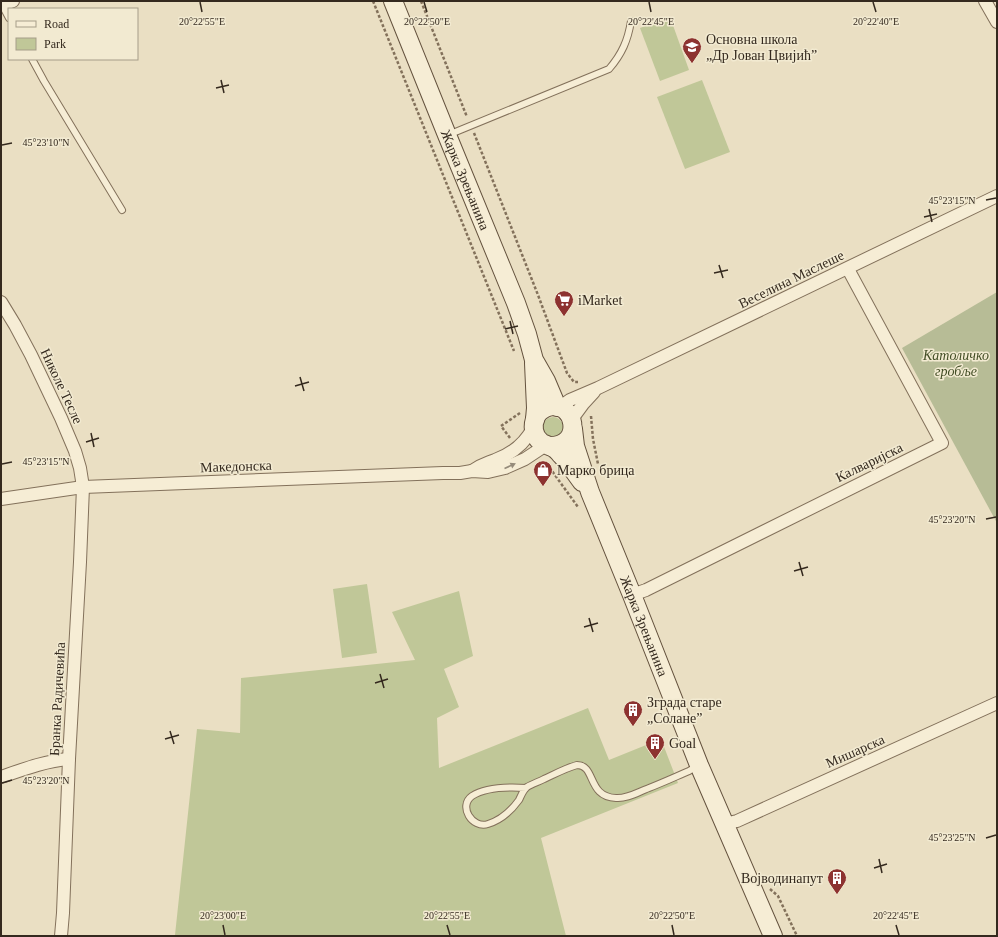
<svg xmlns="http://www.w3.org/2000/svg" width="998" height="937" font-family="'Times New Roman',serif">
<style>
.green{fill:#c0c798}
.cemetery{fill:#b7bc96}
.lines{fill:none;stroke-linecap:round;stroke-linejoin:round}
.lane-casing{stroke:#83715b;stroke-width:8}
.street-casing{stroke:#83715b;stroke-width:14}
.secondary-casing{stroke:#64523e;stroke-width:20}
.path{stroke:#83715b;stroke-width:2.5;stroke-dasharray:3 2;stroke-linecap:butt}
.lane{stroke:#f6edd5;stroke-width:6}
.street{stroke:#f6edd5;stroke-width:12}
.secondary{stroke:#f6edd5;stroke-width:18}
.oneway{fill:#958b7a}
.ticks{fill:none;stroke:#34291e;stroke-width:1.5}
.labels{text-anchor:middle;stroke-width:3;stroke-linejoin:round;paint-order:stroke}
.poi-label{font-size:14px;fill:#34291e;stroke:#f2ead1;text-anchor:start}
.street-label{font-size:14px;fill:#34291e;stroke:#f2ead1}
.park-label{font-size:14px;font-style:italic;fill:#434e26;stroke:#f2ead1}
.ticks-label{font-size:10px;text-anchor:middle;fill:#34291e;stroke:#f2ead1;stroke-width:3;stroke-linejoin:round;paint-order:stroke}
</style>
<rect width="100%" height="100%" fill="#eadfc3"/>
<g class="green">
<path d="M 670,17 L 689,70 L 660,81 L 640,28 Z"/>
<path d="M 702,80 L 730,152 L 685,169 L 657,97 Z"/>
<circle cx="553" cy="427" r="10"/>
<path d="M 367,584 L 377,653 L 342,658 L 333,589 Z"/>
<path d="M 459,591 L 473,656 L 444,669 L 459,707 L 437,718 L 439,768 L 588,708 L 609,760 L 661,739 L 678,783 L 541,838 L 566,936 L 187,936 L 175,935 L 197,729 L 240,733 L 241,678 L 415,660 L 392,612 Z"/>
</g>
<path class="cemetery" d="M 997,292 L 997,523 L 902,348 Z"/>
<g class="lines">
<defs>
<g id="lane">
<path d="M 2,5 L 9,18"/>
<path d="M 32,59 L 44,81 L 122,210"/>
<path d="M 448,135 L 609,69 C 622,54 628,40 631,21"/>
<path d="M 526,788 C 511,787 486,787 472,796 C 458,806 472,829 488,824 C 501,820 511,811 519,800 C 521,796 523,790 527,787 C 532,784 538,782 544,779 C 555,774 566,768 577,765 C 596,765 587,797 616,798 C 627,799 638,792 649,788 C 662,783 675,777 689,771 L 697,766"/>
</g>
<g id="street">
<path d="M 985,1 L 997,22"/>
<path d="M 1,4 L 2,5 L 13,1"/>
<path d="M 1,302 L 15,325 L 31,355 L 61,418 L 75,451 L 80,468 L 83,487 L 80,562 L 69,759 L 63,913 L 61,936"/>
<path d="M 560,407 L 570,400 L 598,388 L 997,196"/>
<path d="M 572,419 L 583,404 L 594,392"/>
<path d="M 472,471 C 482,464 485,464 495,460 C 512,454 525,443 533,428"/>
<path d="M 1,499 L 83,487 L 443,473 L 460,473 L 472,471 L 488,472 L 505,468 L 525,459 L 546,445"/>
<path d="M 632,595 L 646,590 L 942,443 L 848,269"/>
<path d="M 1,777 C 24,769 45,761 69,759"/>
<path d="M 725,824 L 737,821 L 997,703"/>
</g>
<g id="secondary">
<path id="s1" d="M 393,1 L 447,135 L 516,303 L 527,334 L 534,360 L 546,381 L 557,407"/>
<path d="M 534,363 L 536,408 L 535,419"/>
<path id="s2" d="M 573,429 L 575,446 L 590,492 L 632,595 L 699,765 L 773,936"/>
<path d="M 550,446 C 585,446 575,399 548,407 C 543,409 538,412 536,417 C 532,425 533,436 541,442 C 543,444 546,444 549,446 C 553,447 558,451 561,455 C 569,463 575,473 582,482"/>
</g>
</defs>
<use href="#lane" class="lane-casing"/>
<use href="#street" class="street-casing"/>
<use href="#secondary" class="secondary-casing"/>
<g class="path">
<path d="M 373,1 L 514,351"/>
<path d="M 421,1 L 467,117"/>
<path d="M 474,133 L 538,295 L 567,373 L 574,382 L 578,382"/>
<path d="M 591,416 L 593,439 L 598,464"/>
<path d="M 510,438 L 501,426 L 520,413"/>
<path d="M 539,465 L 552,471 L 578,507"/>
<path d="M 770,889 L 778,896 L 797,936"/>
</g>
<use href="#lane" class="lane"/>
<use href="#street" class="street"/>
<use href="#secondary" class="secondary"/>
</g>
<defs><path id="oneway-solid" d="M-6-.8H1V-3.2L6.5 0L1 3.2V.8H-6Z"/></defs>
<use class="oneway" href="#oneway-solid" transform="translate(510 466) rotate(-24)"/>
<path class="ticks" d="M 200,2 L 202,12M 424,2 L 427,12M 649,2 L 651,12M 873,2 L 876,12M 221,80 L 224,93M 216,88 L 229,85M 2,145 L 12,143M 986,200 L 996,198M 929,209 L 932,222M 924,217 L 937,214M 719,265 L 723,278M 714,273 L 728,270M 510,321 L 513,334M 505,329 L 518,326M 300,377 L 304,391M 295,386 L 309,382M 91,433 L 94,447M 86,442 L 99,438M 2,464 L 12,462M 986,519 L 996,517M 799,562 L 803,576M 794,571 L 808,567M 589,618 L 593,632M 584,627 L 598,623M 380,674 L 384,688M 375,683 L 388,679M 170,731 L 174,744M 165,739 L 179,735M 2,783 L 12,780M 986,838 L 996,835M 879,859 L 882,873M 874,868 L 887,864M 223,925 L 225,935M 447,925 L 450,935M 672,925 L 674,935M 896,925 L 899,935"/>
<defs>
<symbol id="school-pin" viewBox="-11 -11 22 30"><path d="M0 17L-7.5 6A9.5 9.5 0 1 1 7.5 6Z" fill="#8d3230" stroke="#f2ead1"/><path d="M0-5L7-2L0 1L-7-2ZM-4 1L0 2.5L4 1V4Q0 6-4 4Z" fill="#fff"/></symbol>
<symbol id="supermarket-pin" viewBox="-11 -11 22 30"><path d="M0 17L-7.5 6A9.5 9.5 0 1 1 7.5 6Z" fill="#8d3230" stroke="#f2ead1"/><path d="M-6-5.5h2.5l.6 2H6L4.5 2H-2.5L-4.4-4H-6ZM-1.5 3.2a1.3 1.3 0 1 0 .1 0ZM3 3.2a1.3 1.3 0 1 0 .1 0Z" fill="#fff"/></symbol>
<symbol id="shop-pin" viewBox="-11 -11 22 30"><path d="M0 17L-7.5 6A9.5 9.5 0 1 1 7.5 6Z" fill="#8d3230" stroke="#f2ead1"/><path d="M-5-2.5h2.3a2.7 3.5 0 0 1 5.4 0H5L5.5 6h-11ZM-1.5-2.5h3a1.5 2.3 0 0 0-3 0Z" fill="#fff"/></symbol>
<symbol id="building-pin" viewBox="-11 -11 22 30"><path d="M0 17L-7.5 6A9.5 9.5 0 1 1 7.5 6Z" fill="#8d3230" stroke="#f2ead1"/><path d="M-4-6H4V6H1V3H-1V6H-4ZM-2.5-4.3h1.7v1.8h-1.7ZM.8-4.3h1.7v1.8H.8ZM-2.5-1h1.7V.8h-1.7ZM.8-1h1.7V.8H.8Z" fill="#fff"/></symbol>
</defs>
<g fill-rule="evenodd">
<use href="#school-pin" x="681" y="36" width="22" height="30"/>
<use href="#supermarket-pin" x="553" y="289" width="22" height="30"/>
<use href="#shop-pin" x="532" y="459" width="22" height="30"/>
<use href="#building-pin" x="622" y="699" width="22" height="30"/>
<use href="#building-pin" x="644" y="732" width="22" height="30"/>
<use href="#building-pin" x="826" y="867" width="22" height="30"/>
</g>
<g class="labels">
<g class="poi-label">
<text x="706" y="44">Основна школа<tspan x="706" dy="16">„Др Јован Цвијић”</tspan></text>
<text x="578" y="305">iMarket</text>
<text x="557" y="475">Марко брица</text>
<text x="647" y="707">Зграда старе<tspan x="647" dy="16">„Солане”</tspan></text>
<text x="669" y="748">Goal</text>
<text x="823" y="883" text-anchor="end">Војводинапут</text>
</g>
<g class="street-label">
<text dy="5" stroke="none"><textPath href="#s1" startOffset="193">Жарка Зрењанина</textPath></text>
<text transform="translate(791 279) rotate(-26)" y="5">Веселина Маслеше</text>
<text transform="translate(62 386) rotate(65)" y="5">Николе Тесле</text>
<text transform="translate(869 462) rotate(-26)" y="5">Калваријска</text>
<text transform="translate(236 466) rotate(-2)" y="5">Македонска</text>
<text dy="5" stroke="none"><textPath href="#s2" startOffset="210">Жарка Зрењанина</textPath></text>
<text transform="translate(57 699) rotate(-87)" y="5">Бранка Радичевића</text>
<text transform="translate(855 751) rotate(-24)" y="5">Мишарска</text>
</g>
<g class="park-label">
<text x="956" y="360">Католичко<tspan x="956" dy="16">гробље</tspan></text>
</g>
</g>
<g class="ticks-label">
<text x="202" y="25">20°22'55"E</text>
<text x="427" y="25">20°22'50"E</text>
<text x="651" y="25">20°22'45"E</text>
<text x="876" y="25">20°22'40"E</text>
<text x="46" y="146">45°23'10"N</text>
<text x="952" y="204">45°23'15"N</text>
<text x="46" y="465">45°23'15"N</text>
<text x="952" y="523">45°23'20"N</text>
<text x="46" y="784">45°23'20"N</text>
<text x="952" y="841">45°23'25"N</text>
<text x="223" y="919">20°23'00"E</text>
<text x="447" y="919">20°22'55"E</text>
<text x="672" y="919">20°22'50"E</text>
<text x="896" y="919">20°22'45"E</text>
</g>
<rect width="998" height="937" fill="none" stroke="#34291e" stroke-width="4"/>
<rect x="8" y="8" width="130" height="52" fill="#f2ead1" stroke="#a69d89"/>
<rect x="16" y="21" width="20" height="6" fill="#f6edd5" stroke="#a69d89"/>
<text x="44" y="28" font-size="12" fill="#34291e">Road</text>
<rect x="16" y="38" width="20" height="12" fill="#c0c798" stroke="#a69d89"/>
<text x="44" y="48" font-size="12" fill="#34291e">Park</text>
</svg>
